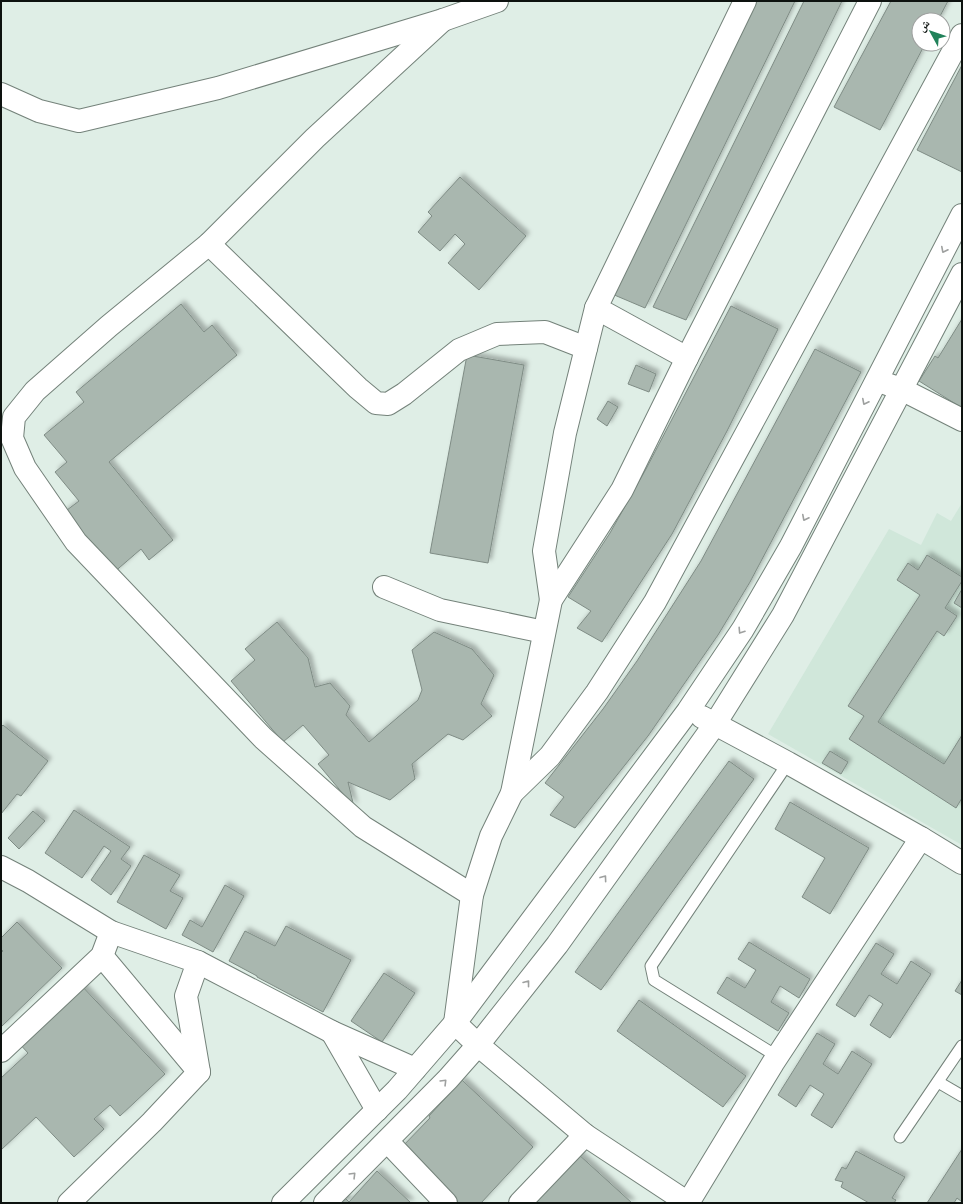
<svg xmlns="http://www.w3.org/2000/svg" width="963" height="1204" font-family="'Crimson Pro','Noto Naskh Arabic',serif">
<style>
.built{fill:#d0e7da}
.building{fill:#a9b7af;stroke:#7f8c85;filter:url(#shadow)}
.lines{fill:none;stroke-linecap:round;stroke-linejoin:round}
.service-casing{stroke:#74827a;stroke-width:13}
.minor-casing{stroke:#74827a;stroke-width:24}
.tertiary-casing{stroke:#74827a;stroke-width:24}
.service{stroke:#fff;stroke-width:11}
.minor{stroke:#fff;stroke-width:22}
.tertiary{stroke:#fff;stroke-width:22}
.oneway{stroke:#9ea09f}
</style>
<defs>
<filter id="shadow"><feDropShadow dx="3.5" dy="-3.5" stdDeviation="2" flood-color="#0004"/></filter>
</defs>
<rect width="100%" height="100%" fill="#dfeee6"/>
<path class="built" d="M 962,503 L 962,845 L 768,734 L 889,529 L 921,545 L 937,513 L 951,521 Z"/>
<g class="building">
<path d="M 757,1 L 795,1 L 645,308 L 612,294 Z"/>
<path d="M 804,1 L 842,1 L 686,320 L 653,307 Z"/>
<path d="M 891,1 L 948,1 L 938,20 L 919,20 L 919,44 L 925,44 L 880,130 L 834,107 Z"/>
<path d="M 962,65 L 962,172 L 917,150 Z"/>
<path d="M 460,177 L 526,236 L 479,290 L 448,263 L 465,244 L 455,234 L 440,251 L 418,232 L 432,216 L 428,212 Z"/>
<path d="M 181,304 L 204,332 L 212,325 L 237,355 L 109,462 L 173,540 L 149,560 L 141,549 L 112,574 L 63,513 L 79,501 L 55,472 L 67,462 L 44,435 L 84,402 L 76,392 Z"/>
<path d="M 731,306 L 778,329 L 727,431 L 672,534 L 602,642 L 577,628 L 591,611 L 568,597 L 610,533 L 646,469 Z"/>
<path d="M 962,319 L 962,408 L 919,381 L 935,356 L 938,358 Z"/>
<path d="M 815,349 L 861,372 L 750,582 L 718,635 L 648,736 L 575,828 L 550,815 L 564,797 L 545,783 L 603,709 L 637,661 L 701,561 Z"/>
<path d="M 467,355 L 524,365 L 488,563 L 430,553 Z"/>
<path d="M 636,365 L 656,374 L 649,392 L 628,384 Z"/>
<path d="M 608,401 L 618,407 L 607,426 L 597,419 Z"/>
<path d="M 927,555 L 962,577 L 962,581 L 945,608 L 957,616 L 944,636 L 937,631 L 878,722 L 944,764 L 962,735 L 962,798 L 956,808 L 849,739 L 864,716 L 848,706 L 920,595 L 897,580 L 908,563 L 918,570 Z"/>
<path d="M 962,589 L 962,608 L 954,603 Z"/>
<path d="M 277,622 L 308,658 L 315,687 L 330,683 L 350,706 L 346,715 L 369,742 L 418,700 L 422,690 L 412,650 L 434,632 L 472,649 L 494,675 L 481,704 L 492,716 L 463,740 L 448,734 L 412,764 L 415,779 L 390,800 L 348,782 L 354,807 L 318,764 L 329,755 L 303,725 L 283,742 L 231,681 L 255,660 L 245,649 Z"/>
<path d="M 3,725 L 48,761 L 21,796 L 17,794 L 1,814 L 1,727 Z"/>
<path d="M 830,751 L 848,762 L 841,774 L 822,763 Z"/>
<path d="M 729,761 L 754,779 L 601,990 L 575,972 Z"/>
<path d="M 790,802 L 869,848 L 830,914 L 802,897 L 825,858 L 775,829 Z"/>
<path d="M 74,810 L 130,847 L 121,859 L 131,866 L 111,895 L 91,880 L 111,851 L 104,846 L 82,878 L 45,853 Z"/>
<path d="M 33,811 L 45,821 L 19,849 L 8,838 Z"/>
<path d="M 144,855 L 180,875 L 170,891 L 183,898 L 166,929 L 117,902 Z"/>
<path d="M 225,885 L 244,896 L 213,952 L 182,935 L 190,920 L 202,927 Z"/>
<path d="M 17,922 L 62,968 L 1,1027 L 1,953 L 3,951 L 1,949 L 1,938 Z"/>
<path d="M 286,926 L 351,960 L 323,1012 L 257,977 L 257,976 L 229,961 L 245,931 L 275,946 Z"/>
<path d="M 749,942 L 810,979 L 799,998 L 780,986 L 771,1002 L 789,1013 L 778,1031 L 717,993 L 727,977 L 745,988 L 756,970 L 738,959 Z"/>
<path d="M 876,943 L 894,954 L 881,974 L 897,984 L 911,961 L 931,974 L 890,1038 L 870,1025 L 883,1004 L 869,995 L 855,1017 L 836,1005 Z"/>
<path d="M 384,973 L 415,993 L 382,1042 L 351,1021 Z"/>
<path d="M 962,980 L 962,995 L 955,991 Z"/>
<path d="M 79,983 L 165,1074 L 120,1116 L 110,1105 L 94,1119 L 104,1129 L 74,1157 L 36,1117 L 1,1150 L 1,1078 L 28,1053 L 17,1041 Z"/>
<path d="M 639,1000 L 746,1076 L 723,1107 L 617,1031 Z"/>
<path d="M 817,1033 L 835,1044 L 823,1064 L 838,1074 L 852,1051 L 872,1064 L 832,1128 L 811,1115 L 824,1094 L 810,1085 L 796,1107 L 778,1095 Z"/>
<path d="M 462,1080 L 533,1147 L 481,1203 L 456,1203 L 399,1150 L 430,1118 L 429,1116 Z"/>
<path d="M 962,1149 L 962,1202 L 957,1198 L 954,1203 L 927,1203 Z"/>
<path d="M 856,1151 L 905,1177 L 892,1198 L 896,1200 L 894,1203 L 869,1203 L 841,1187 L 843,1182 L 835,1180 L 842,1167 L 846,1169 Z"/>
<path d="M 577,1153 L 632,1203 L 532,1203 Z"/>
<path d="M 377,1171 L 411,1203 L 335,1203 L 342,1195 L 349,1202 Z"/>
</g>
<g class="lines">
<defs>
<g id="service">
<path d="M 778,1057 L 654,980 L 651,966 L 788,763"/>
<path d="M 938,1082 L 962,1096"/>
<path d="M 900,1137 L 962,1046"/>
</g>
<g id="minor">
<path d="M 443,20 L 315,138 L 209,244 L 109,326 L 35,391 L 14,417 L 12,438 L 25,468 L 76,542 L 263,738 L 363,827 L 472,895"/>
<path d="M 209,244 L 358,388 L 376,403 L 388,404 L 404,394 L 459,350 L 497,334 L 545,332 L 586,348"/>
<path d="M 687,358 L 596,308 L 745,1"/>
<path d="M 887,384 L 901,389 L 962,420"/>
<path d="M 384,587 L 440,610 L 544,632"/>
<path d="M 551,600 L 544,551 L 565,433 L 596,308"/>
<path d="M 702,717 L 788,763 L 921,838 L 962,863"/>
<path d="M 512,793 L 550,756 L 597,692 L 655,602 L 962,35"/>
<path d="M 1,867 L 28,881 L 111,932 L 198,962 L 332,1032 L 415,1069"/>
<path d="M 102,956 L 199,1072"/>
<path d="M 332,1032 L 377,1110"/>
<path d="M 1,1051 L 102,956 L 111,932"/>
<path d="M 387,1141 L 446,1203"/>
<path d="M 69,1203 L 152,1122 L 199,1072 L 186,996 L 198,962"/>
<path d="M 283,1203 L 397,1090 L 455,1023 L 688,711 L 743,629 L 791,546 L 962,215"/>
<path d="M 325,1203 L 448,1079 L 478,1045 L 557,945 L 715,724 L 783,615 L 962,274"/>
<path d="M 520,1203 L 585,1135"/>
<path d="M 688,1203 L 585,1135 L 478,1045 L 455,1023 L 472,895 L 491,836 L 512,793 L 551,600 L 622,490 L 687,358 L 870,1"/>
<path d="M 688,1203 L 773,1063 L 921,838"/>
</g>
<path id="tertiary" d="M 1,94 L 39,111 L 79,121 L 218,88 L 443,20 L 497,1"/>
</defs>
<use href="#service" class="service-casing"/>
<use href="#minor" class="minor-casing"/>
<use href="#tertiary" class="tertiary-casing"/>
<use href="#service" class="service"/>
<use href="#minor" class="minor"/>
<use href="#tertiary" class="tertiary"/>
</g>
<defs><path id="oneway-chevron" d="M-2-3.5L2.5 0L-2 3.5" fill="none" stroke-width="1.6" stroke-linecap="round" stroke-linejoin="round"/></defs>
<g class="oneway">
<use href="#oneway-chevron" transform="translate(944 250) rotate(117)"/>
<use href="#oneway-chevron" transform="translate(865 402) rotate(117)"/>
<use href="#oneway-chevron" transform="translate(805 518) rotate(117)"/>
<use href="#oneway-chevron" transform="translate(741 631) rotate(123)"/>
<use href="#oneway-chevron" transform="translate(604 878) rotate(-54)"/>
<use href="#oneway-chevron" transform="translate(527 983) rotate(-52)"/>
<use href="#oneway-chevron" transform="translate(444 1082) rotate(-45)"/>
<use href="#oneway-chevron" transform="translate(353 1175) rotate(-45)"/>
</g>
<rect width="963" height="1204" fill="none" stroke="#0d120f" stroke-width="4"/>
<g transform="translate(931 32) rotate(310)"><circle r="19" fill="#ffffff" stroke="#9ea09f"/>
<path d="M0-3L7 15L0 10L-7 15Z" fill="#21825a"/>
<text y="-6" font-size="11" font-weight="bold" text-anchor="middle" fill="#0d120f">ش</text>
</g>
</svg>
